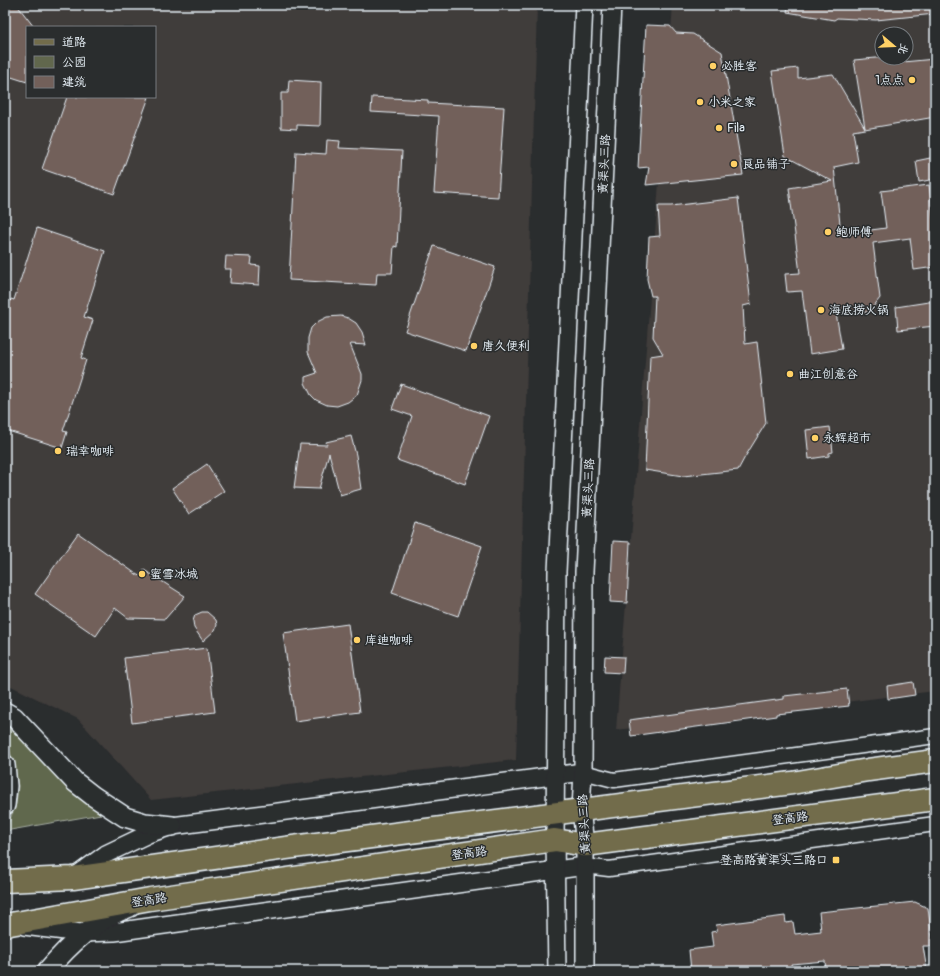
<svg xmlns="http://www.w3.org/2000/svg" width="940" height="976" font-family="Pangolin,'LXGW WenKai TC',sans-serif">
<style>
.built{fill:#403c3b;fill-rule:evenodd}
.green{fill:#61674d;stroke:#a4aca2}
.building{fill:#72605a;stroke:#e8f1f8}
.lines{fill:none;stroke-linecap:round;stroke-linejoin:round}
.minor-casing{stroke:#e8f1f8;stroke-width:17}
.tertiary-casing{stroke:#e8f1f8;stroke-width:20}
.secondary-casing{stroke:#e8f1f8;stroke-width:22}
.primary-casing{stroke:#e8f1f8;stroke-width:25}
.minor{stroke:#2a2d2e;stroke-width:14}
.tertiary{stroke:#2a2d2e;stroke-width:17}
.secondary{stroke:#2a2d2e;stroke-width:19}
.primary{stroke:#726c4b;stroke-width:22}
.poi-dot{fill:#ffd166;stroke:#2a2d2e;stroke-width:1.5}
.labels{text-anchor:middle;stroke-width:3;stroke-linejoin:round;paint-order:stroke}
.poi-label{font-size:12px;fill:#e8f1f8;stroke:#2a2d2e;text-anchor:start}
.street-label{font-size:12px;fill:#e8f1f8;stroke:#2a2d2e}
</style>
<rect width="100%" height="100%" fill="#2a2d2e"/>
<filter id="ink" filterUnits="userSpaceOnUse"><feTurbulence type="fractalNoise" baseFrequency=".025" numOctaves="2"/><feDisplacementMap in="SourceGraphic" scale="8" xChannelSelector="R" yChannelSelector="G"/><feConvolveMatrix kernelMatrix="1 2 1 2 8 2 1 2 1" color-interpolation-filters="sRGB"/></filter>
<g filter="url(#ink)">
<g class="built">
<path d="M 5,5 L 537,5 L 516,760 L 151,800 L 78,719 L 5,683 ZM 27,27 L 155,27 L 155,97 L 27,97 Z"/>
<path d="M 673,5 L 935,5 L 935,691 L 616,730 ZM 882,34 L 906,34 L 906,58 L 882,58 Z"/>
</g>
<path class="green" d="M 5,721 L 88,804 L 101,814 L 5,831 L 16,804 L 18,786 L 14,764 L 8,746 L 5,741 Z"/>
<g class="building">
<path d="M 5,5 L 17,5 L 34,27 L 27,27 L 27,82 L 5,75 Z"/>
<path d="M 788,5 L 935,5 L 935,14 L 876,20 L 837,18 L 834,20 L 787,12 Z"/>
<path d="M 646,25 L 670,26 L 676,33 L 693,34 L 722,52 L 743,175 L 646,185 L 649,167 L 638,168 Z"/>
<path d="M 876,58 L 903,58 L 903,62 L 935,59 L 935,117 L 853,131 L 858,162 L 834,167 L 841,234 L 886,228 L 881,191 L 929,185 L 935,231 L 935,267 L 914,270 L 910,238 L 873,243 L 880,298 L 869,312 L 836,313 L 842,349 L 810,354 L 802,291 L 787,292 L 785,274 L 800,273 L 789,188 L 832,181 L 785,156 L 772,71 L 798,68 L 798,78 L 833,74 L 865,128 L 854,60 Z"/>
<path d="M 289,80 L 321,82 L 320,126 L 297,125 L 297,129 L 281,128 L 281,93 L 288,93 Z"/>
<path d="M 67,97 L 149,97 L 114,194 L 42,169 Z"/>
<path d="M 372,97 L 428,100 L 428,103 L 504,107 L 498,197 L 434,193 L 439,116 L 371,112 Z"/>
<path d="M 327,140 L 340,141 L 339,148 L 402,151 L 397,247 L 394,246 L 392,273 L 377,273 L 376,285 L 289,280 L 296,152 L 326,154 Z"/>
<path d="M 935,157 L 935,179 L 919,182 L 916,161 Z"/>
<path d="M 738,198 L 751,304 L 743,306 L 745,344 L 757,342 L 766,423 L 745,457 L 738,470 L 683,476 L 645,470 L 650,356 L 663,354 L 653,337 L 655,296 L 651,296 L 647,279 L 649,237 L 660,236 L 658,206 L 671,206 Z"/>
<path d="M 37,228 L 105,251 L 84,317 L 93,320 L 81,358 L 86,360 L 63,431 L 67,432 L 62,448 L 5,430 L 5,319 L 11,299 L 14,300 Z"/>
<path d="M 434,246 L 495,267 L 466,351 L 405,331 Z"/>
<path d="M 226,256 L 252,257 L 251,265 L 260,266 L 259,285 L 230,283 L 231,269 L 225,269 Z"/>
<path d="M 935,301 L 935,326 L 898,330 L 896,307 Z"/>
<path d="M 341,316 L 348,318 L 356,323 L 362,332 L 366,345 L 350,344 L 362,374 L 362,380 L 357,395 L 348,402 L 337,406 L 327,405 L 316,400 L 311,395 L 305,383 L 305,377 L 317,373 L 308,352 L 308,338 L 311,328 L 317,322 L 327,317 Z"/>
<path d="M 401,384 L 489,416 L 465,484 L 397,460 L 412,416 L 392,409 Z"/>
<path d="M 830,427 L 833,452 L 829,453 L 829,456 L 809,459 L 806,430 Z"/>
<path d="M 351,436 L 356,455 L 361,489 L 340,495 L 329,453 L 319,489 L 294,488 L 300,444 L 327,445 L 326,442 Z"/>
<path d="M 207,464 L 224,491 L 189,514 L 172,488 Z"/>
<path d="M 415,523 L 482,546 L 458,616 L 392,593 Z"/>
<path d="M 78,533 L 139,576 L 144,570 L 185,596 L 165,619 L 128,618 L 115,608 L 96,636 L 35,594 Z"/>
<path d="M 613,541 L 630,542 L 627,603 L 610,602 Z"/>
<path d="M 202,612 L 207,612 L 216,620 L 217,625 L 215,630 L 203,641 L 194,628 L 193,621 L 195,615 Z"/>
<path d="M 348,624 L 360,712 L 295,721 L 283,633 Z"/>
<path d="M 207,648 L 215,712 L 132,723 L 124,658 Z"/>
<path d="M 605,656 L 624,657 L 623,673 L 604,672 Z"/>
<path d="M 913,682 L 915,695 L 888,699 L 887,686 Z"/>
<path d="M 847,689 L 849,706 L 776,714 L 776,716 L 631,736 L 629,720 L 784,699 L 784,696 Z"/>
<path d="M 915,902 L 928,908 L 933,946 L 923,946 L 927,971 L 826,971 L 825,961 L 791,964 L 792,971 L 691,971 L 689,950 L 713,947 L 711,932 L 717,931 L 716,925 L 785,916 L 786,923 L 793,922 L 795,934 L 821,931 L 819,912 Z"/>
</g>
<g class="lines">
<defs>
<g id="minor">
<path d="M 583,772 L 614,780 L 935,736"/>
<path d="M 585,866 L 609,869 L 935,824"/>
</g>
<g id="tertiary">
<path d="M 73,878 L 106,854 L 148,834 L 172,826 L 583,772"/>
<path d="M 24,926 L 81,933 L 114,932 L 585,866"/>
<path d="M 557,971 L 555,840 L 557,572 L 584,5"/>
<path d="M 585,971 L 585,845 L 581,809 L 583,772 L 584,572 L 612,5"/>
</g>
<g id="secondary">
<path d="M 5,712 L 14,717 L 75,782 L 93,796 L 125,817 L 145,823 L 172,826"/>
<path d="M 5,765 L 7,786 L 5,805"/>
<path d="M 47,971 C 70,944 96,919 130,907"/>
</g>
<g id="primary">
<path d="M 5,881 L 73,878 L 293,847 L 792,783 L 868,770 L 935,761"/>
<path d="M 5,925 L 150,899 L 555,840 L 585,845 L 935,799"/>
</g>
</defs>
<use href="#minor" class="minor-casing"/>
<use href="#tertiary" class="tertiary-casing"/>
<use href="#secondary" class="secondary-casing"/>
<use href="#primary" class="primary-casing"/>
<use href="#minor" class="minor"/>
<use href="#tertiary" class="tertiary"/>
<use href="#secondary" class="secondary"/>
<use href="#primary" class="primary"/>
</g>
</g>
<g class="poi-dot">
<circle cx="713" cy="66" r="4"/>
<circle cx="912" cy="80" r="4"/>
<circle cx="700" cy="102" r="4"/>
<circle cx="719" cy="128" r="4"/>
<circle cx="734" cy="164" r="4"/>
<circle cx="828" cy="232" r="4"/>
<circle cx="821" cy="310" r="4"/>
<circle cx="474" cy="346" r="4"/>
<circle cx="790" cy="374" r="4"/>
<circle cx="815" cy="438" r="4"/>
<circle cx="58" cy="451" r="4"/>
<circle cx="142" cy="574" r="4"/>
<circle cx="357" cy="640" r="4"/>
<rect x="832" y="856" width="8" height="8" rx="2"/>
</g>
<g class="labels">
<g class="poi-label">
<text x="721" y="70">必胜客</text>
<text x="904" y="84" text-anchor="end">1点点</text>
<text x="708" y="106">小米之家</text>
<text x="727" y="132">Fila</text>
<text x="742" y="168">良品铺子</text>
<text x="836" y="236">鲍师傅</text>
<text x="829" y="314">海底捞火锅</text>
<text x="482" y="350">唐久便利</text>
<text x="798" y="378">曲江创意谷</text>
<text x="823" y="442">永辉超市</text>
<text x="66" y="455">瑞幸咖啡</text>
<text x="150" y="578">蜜雪冰城</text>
<text x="365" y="644">库迪咖啡</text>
<text x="828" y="864" text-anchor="end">登高路黄渠头三路口</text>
</g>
<g class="street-label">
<text transform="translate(604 164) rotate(-87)" y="4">黄渠头三路</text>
<text transform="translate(588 488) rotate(-87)" y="4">黄渠头三路</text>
<text transform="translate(790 818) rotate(-7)" y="4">登高路</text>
<text transform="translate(584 824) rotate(-93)" y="4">黄渠头三路</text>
<text transform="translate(469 853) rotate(-8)" y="4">登高路</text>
<text transform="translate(149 900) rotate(-9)" y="4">登高路</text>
</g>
</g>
<rect width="940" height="976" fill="none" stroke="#2a2d2e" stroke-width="20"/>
<rect x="10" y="10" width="920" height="956" fill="none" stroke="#e8f1f8" stroke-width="1.5" filter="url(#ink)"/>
<rect x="26" y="26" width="130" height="72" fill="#2a2d2e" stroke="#767b7f"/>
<rect x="34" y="39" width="20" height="6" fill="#726c4b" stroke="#767b7f"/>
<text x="62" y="46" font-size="12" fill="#e8f1f8">道路</text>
<rect x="34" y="56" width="20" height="12" fill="#61674d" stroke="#767b7f"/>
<text x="62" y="66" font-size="12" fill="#e8f1f8">公园</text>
<rect x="34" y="76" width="20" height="12" fill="#72605a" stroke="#767b7f"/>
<text x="62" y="86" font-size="12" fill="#e8f1f8">建筑</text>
<g transform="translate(894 46) rotate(109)"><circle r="19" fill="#2a2d2e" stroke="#767b7f"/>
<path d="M0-3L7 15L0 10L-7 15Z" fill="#ffd166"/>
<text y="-6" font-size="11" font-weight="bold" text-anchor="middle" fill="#e8f1f8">北</text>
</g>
</svg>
